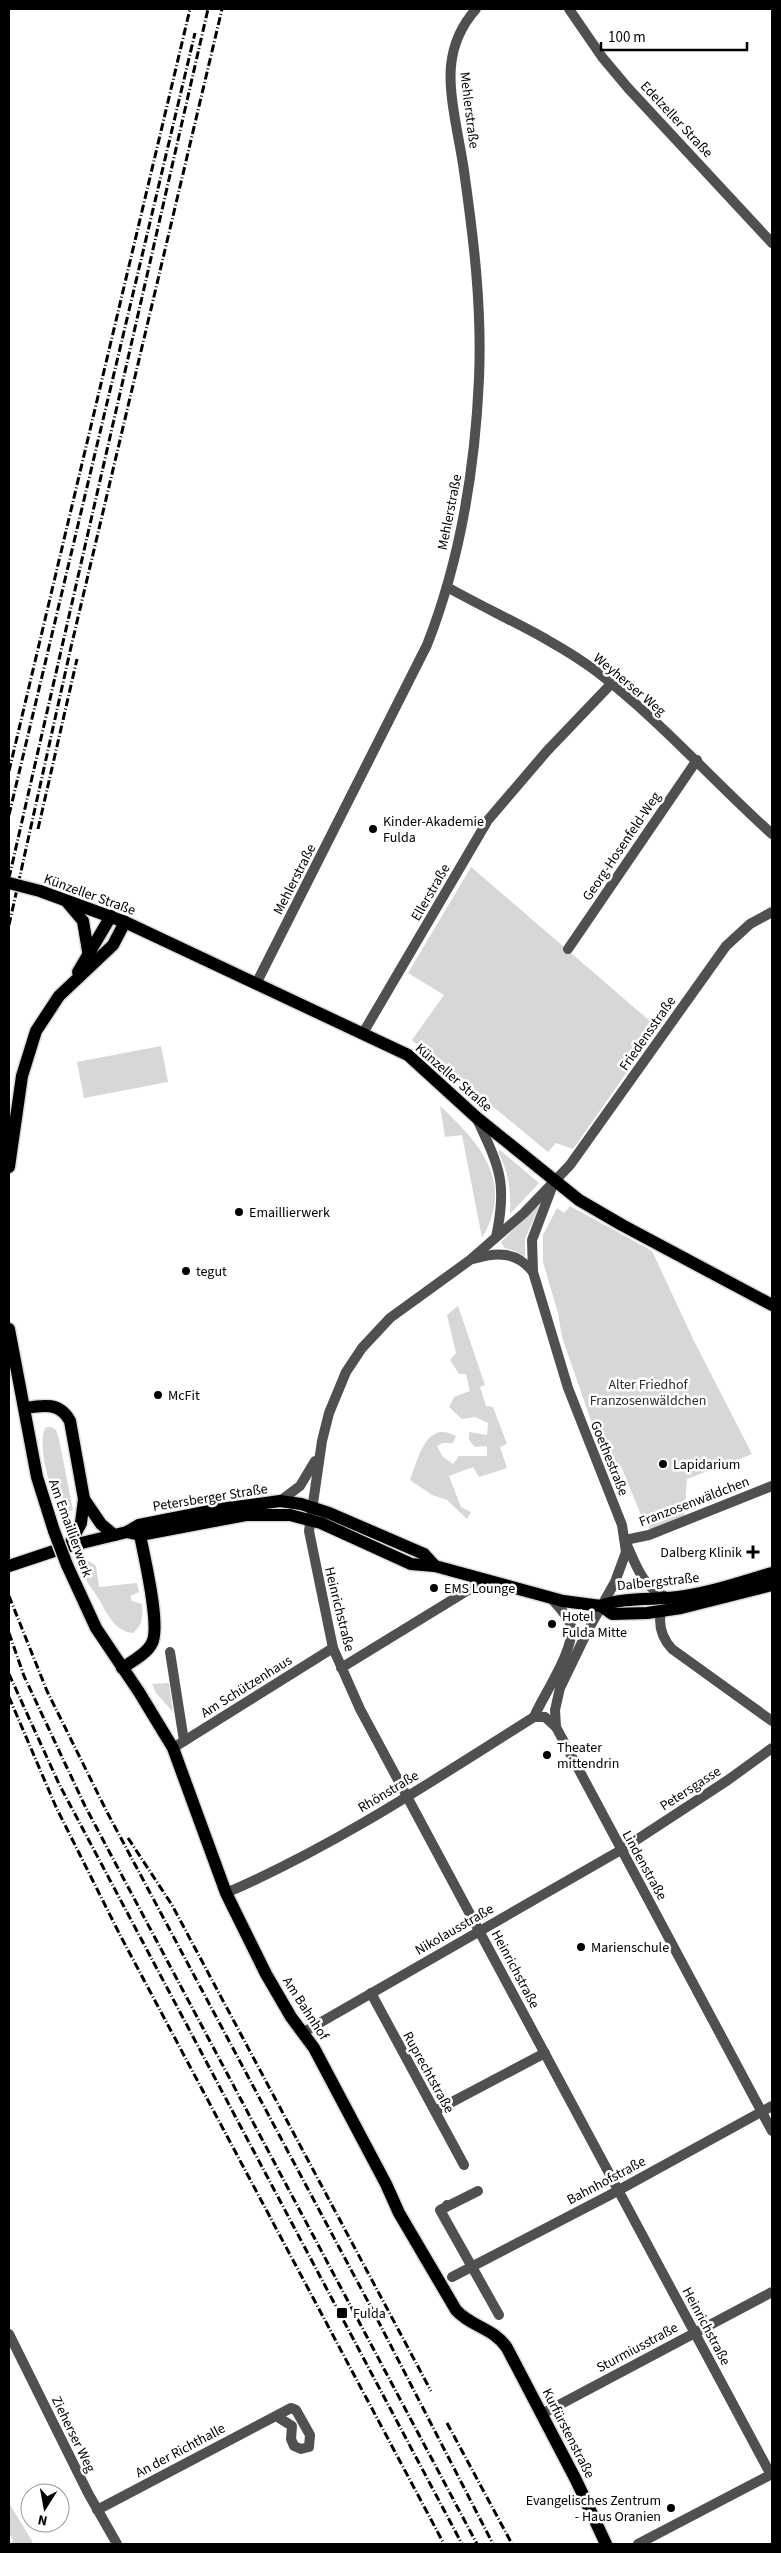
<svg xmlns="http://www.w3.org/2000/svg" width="781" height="2553" font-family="'Source Sans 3',sans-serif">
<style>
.green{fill:#d7d7d7}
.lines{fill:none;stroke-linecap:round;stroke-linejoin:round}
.major-casing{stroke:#dbdbdb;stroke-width:15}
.minor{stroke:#505050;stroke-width:10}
.major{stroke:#000;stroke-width:12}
.rail{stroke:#000;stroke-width:3;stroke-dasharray:8 2.5 1 2.5;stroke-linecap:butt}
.major-bridge-casing{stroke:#dbdbdb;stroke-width:15;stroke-linecap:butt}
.major-bridge{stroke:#000;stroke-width:12}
.poi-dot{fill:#000;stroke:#fff;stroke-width:2}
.labels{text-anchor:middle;stroke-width:5;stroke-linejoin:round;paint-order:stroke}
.street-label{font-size:14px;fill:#000;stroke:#fff}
.poi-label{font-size:14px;fill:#000;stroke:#fff;text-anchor:start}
.park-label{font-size:14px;fill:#2e2e2e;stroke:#fff}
</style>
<rect width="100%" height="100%" fill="#fff"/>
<g class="green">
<path d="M 471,867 L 658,1028 L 573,1149 L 556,1143 L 548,1152 L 412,1040 L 444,995 L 408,973 Z"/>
<path d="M 161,1046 L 168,1082 L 84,1098 L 77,1062 Z"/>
<path d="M 440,1106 C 480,1143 515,1182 482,1238 L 462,1135 L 445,1137 Z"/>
<path d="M 500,1150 L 539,1183 L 510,1214 C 511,1191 509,1173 498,1152 Z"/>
<path d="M 537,1206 L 539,1207 L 525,1239 L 525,1257 L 515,1251 L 504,1248 L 501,1242 Z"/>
<path d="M 570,1206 L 652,1251 L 693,1339 L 752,1454 L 687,1479 L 684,1516 L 650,1530 L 645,1519 L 643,1520 L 621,1466 L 618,1467 L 608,1444 L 602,1446 L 597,1438 L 562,1337 L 558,1313 L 543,1262 L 543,1235 L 557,1208 L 564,1213 Z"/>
<path d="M 458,1306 L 485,1385 L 480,1387 L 486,1406 L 493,1407 L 507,1444 L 500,1447 L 507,1468 L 479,1477 L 473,1467 L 449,1476 L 461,1507 L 471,1512 L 467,1519 L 447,1500 L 432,1495 L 410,1480 C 418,1459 426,1419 456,1436 L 453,1443 L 443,1443 L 437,1446 L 443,1457 L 453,1464 L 459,1456 L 487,1456 L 487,1446 L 475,1447 L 469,1440 L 469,1432 L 487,1435 L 488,1423 L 475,1417 L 462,1419 L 449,1407 L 454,1397 L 470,1391 L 466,1374 L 459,1374 L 450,1360 L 456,1353 L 447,1315 Z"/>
<path d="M 46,1427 L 51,1427 L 56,1430 L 59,1439 L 73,1510 L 65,1513 L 58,1512 C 53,1493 35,1444 46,1427 Z"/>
<path d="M 89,1561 L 96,1566 L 99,1587 L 137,1583 L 139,1592 L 130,1596 L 132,1601 L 142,1604 C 143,1617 143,1624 133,1633 C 115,1631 108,1615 100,1601 C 92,1588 83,1579 79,1563 Z"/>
<path d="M 169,1683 L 173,1712 L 156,1693 L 152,1684 Z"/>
<path d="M 9,2503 L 32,2541 L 33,2544 L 11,2544 L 13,2540 L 9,2533 Z"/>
</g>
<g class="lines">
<defs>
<g id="major">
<path d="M 40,891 L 125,922 L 408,1055 L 476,1117 L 579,1200 L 622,1225 L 772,1305"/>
<path d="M 67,902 L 83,921 L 88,951"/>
<path d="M 78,972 L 111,916"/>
<path d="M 9,1167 L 22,1076 L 36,1031 L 59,996 L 113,945 L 125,922"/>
<path d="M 9,1329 L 37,1477 L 54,1531"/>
<path d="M 25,1408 C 43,1405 60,1402 70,1421 L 84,1499 L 81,1523 L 69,1546"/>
<path d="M 84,1499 L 101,1524 L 114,1535"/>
<path d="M 127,1532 L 140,1535 L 246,1515 L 290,1515 L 321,1523 L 411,1564 L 435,1566 L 563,1601 L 601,1606 L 612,1614 L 647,1613 L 681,1608 L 772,1585"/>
<path d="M 67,1565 L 96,1628 L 139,1692 L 173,1748 L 226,1893 L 266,1974 L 291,2017 L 314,2048 L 386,2184 L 399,2213 L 456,2310 C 471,2327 494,2328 507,2348 L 576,2480 L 606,2544"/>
<path d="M 9,1566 L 69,1546 L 127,1532 L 139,1525 L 220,1509 L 280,1501 L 301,1504 L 329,1513 L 424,1554 L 435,1566"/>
<path d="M 601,1606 C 621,1597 655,1600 678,1597 C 710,1593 741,1582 772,1573"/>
<path d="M 122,1668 C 131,1662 147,1654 152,1643 C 161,1626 144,1556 140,1535"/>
</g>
</defs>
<use href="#major" class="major-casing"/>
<g class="minor">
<path d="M 569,9 L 602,57 L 628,88 L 772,243"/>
<path d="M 447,587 C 495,614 552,638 596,671 C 660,720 713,781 772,834"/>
<path d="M 568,949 L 697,760"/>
<path d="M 256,984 L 427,645 C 460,561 475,469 479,379 C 482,308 474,241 464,171 C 460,141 448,96 451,66 C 453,44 461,26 476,9"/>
<path d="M 363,1033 L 488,820 L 547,751 L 611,684"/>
<path d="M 476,1117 C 499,1166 508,1182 496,1237"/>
<path d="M 554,1182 L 532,1240 L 533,1272 L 568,1388 L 622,1525 L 626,1552 L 615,1582 L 588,1630 L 560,1688 L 555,1710 L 556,1727 L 772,2131"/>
<path d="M 473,1259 C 497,1252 516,1251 533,1272"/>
<path d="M 280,1501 L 300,1486 L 315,1461"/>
<path d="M 625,1540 L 649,1535 L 772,1486"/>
<path d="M 627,1545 C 636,1566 644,1589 667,1597"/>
<path d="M 661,1611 C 658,1626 662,1638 672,1649 L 772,1721"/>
<path d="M 170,1652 L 184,1741"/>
<path d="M 341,1668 L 483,1581"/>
<path d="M 534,1717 C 542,1697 579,1644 570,1623 C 566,1614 558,1606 551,1598"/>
<path d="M 173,1748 L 333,1648"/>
<path d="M 226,1893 C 335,1846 434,1780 534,1717 L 545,1717 L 556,1727"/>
<path d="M 371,1993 L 464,2165"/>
<path d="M 302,2033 L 621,1850 L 728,1780 L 772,1748"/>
<path d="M 435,2111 L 545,2053"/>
<path d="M 447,2205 L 448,2206 L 440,2210 L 499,2315"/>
<path d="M 450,2205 L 478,2191"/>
<path d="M 452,2277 L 608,2196 L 772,2106"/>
<path d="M 9,2334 L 88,2493 L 117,2544"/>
<path d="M 542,2414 L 772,2292"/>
<path d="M 771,2475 L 360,1709 L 333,1648 L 309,1531 L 322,1441 L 329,1413 L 346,1372 L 362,1348 L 390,1318 L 470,1260 L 524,1213 L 570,1165 L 726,946 L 750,924 L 772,912"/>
<path d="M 97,2510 L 291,2408 L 296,2410 L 310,2435 L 309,2447 L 301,2449 L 294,2446 L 291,2439 L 292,2426 L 276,2416"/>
<path d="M 638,2544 L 772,2474"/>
</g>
<use href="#major" class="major"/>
<g class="rail">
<path d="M 9,771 L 190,9"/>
<path d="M 9,815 L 195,33"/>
<path d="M 38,829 L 77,659"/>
<path d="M 9,878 L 208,9"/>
<path d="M 9,925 L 71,647 L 222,9"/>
<path d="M 9,1596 L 47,1691 L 107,1812 L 373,2311 L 493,2544"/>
<path d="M 9,1633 L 24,1676 L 85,1806 L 477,2544"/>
<path d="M 9,1674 L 59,1784 L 462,2544"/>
<path d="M 9,1697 L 56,1807 L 120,1935 L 444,2544"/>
<path d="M 128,1838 L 172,1905 L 431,2391"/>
<path d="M 447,2423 L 512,2544"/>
</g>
<defs>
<g id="major-bridge">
<path d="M 9,883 L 40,891"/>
<path d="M 54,1531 L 67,1565"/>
</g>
</defs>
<use href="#major-bridge" class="major-bridge-casing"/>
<use href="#major-bridge" class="major-bridge"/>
</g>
<g class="poi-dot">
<circle cx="373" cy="829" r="5"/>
<circle cx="239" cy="1212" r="5"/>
<circle cx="186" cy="1271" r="5"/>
<circle cx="158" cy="1395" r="5"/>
<circle cx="663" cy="1464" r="5"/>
<path d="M750.5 1544.5h5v5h5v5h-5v5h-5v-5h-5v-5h5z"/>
<circle cx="434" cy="1588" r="5"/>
<circle cx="552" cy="1624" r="5"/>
<circle cx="547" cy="1755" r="5"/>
<circle cx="581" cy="1947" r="5"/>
<rect x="336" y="2307" width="12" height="12" rx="2.5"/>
<circle cx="671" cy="2508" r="5"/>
</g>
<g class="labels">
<g class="street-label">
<text transform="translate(470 110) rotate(83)" y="5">Mehlerstraße</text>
<text transform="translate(677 119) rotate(47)" y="5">Edelzeller Straße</text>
<text transform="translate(449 512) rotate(-79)" y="5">Mehlerstraße</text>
<text transform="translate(630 684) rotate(40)" y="5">Weyherser Weg</text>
<text transform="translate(621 846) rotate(-56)" y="5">Georg-Hosenfeld-Weg</text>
<text transform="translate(294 879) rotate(-63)" y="5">Mehlerstraße</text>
<text transform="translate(430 892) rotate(-60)" y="5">Ellerstraße</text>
<text transform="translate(90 894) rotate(20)" y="5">Künzeller Straße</text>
<text transform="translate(647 1033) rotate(-55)" y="5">Friedensstraße</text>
<text transform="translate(454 1077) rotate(41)" y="5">Künzeller Straße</text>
<text transform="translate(610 1458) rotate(68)" y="5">Goethestraße</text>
<text transform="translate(210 1497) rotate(-9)" y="5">Petersberger Straße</text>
<text transform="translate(694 1501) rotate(-21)" y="5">Franzosenwäldchen</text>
<text transform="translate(71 1528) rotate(70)" y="5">Am Emaillierwerk</text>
<text transform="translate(658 1581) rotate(-6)" y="5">Dalbergstraße</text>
<text transform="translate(340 1609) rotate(76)" y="5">Heinrichstraße</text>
<text transform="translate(246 1686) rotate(-32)" y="5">Am Schützenhaus</text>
<text transform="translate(690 1788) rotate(-33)" y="5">Petersgasse</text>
<text transform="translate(388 1791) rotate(-31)" y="5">Rhönstraße</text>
<text transform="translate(645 1865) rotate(61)" y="5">Lindenstraße</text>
<text transform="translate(454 1929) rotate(-30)" y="5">Nikolausstraße</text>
<text transform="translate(516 1969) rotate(62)" y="5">Heinrichstraße</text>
<text transform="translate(306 2008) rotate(57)" y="5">Am Bahnhof</text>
<text transform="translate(429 2072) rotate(61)" y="5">Ruprechtstraße</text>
<text transform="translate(606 2180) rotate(-28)" y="5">Bahnhofstraße</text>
<text transform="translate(707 2326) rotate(62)" y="5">Heinrichstraße</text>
<text transform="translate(637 2347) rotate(-28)" y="5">Sturmiusstraße</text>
<text transform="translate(569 2433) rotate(63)" y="5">Kurfürstenstraße</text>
<text transform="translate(74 2434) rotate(64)" y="5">Zieherser Weg</text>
<text transform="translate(180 2450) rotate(-28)" y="5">An der Richthalle</text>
</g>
<g class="poi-label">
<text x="383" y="826">Kinder-Akademie<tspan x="383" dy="16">Fulda</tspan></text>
<text x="249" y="1217">Emaillierwerk</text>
<text x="196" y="1276">tegut</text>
<text x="168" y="1400">McFit</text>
<text x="673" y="1469">Lapidarium</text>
<text x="742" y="1557" text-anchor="end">Dalberg Klinik</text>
<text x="444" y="1593">EMS Lounge</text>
<text x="562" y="1621">Hotel<tspan x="562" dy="16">Fulda Mitte</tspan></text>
<text x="557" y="1752">Theater<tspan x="557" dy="16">mittendrin</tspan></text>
<text x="591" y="1952">Marienschule</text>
<text x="353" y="2318">Fulda</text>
<text x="661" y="2505" text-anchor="end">Evangelisches Zentrum<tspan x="661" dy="16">- Haus Oranien</tspan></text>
</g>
<g class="park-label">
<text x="648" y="1389">Alter Friedhof<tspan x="648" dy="16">Franzosenwäldchen</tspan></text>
</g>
</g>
<rect width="781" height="2553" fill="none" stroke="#000000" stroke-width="20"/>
<g transform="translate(45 2508) rotate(191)"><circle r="24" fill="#ffffff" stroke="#999999"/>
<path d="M0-4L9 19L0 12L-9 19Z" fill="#000000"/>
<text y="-8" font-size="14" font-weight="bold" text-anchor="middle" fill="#000000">N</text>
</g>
<path d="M601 42v8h146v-8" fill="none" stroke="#000000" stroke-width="2.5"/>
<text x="608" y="42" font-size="15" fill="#000000" stroke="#ffffff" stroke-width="4" paint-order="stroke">100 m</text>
</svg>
